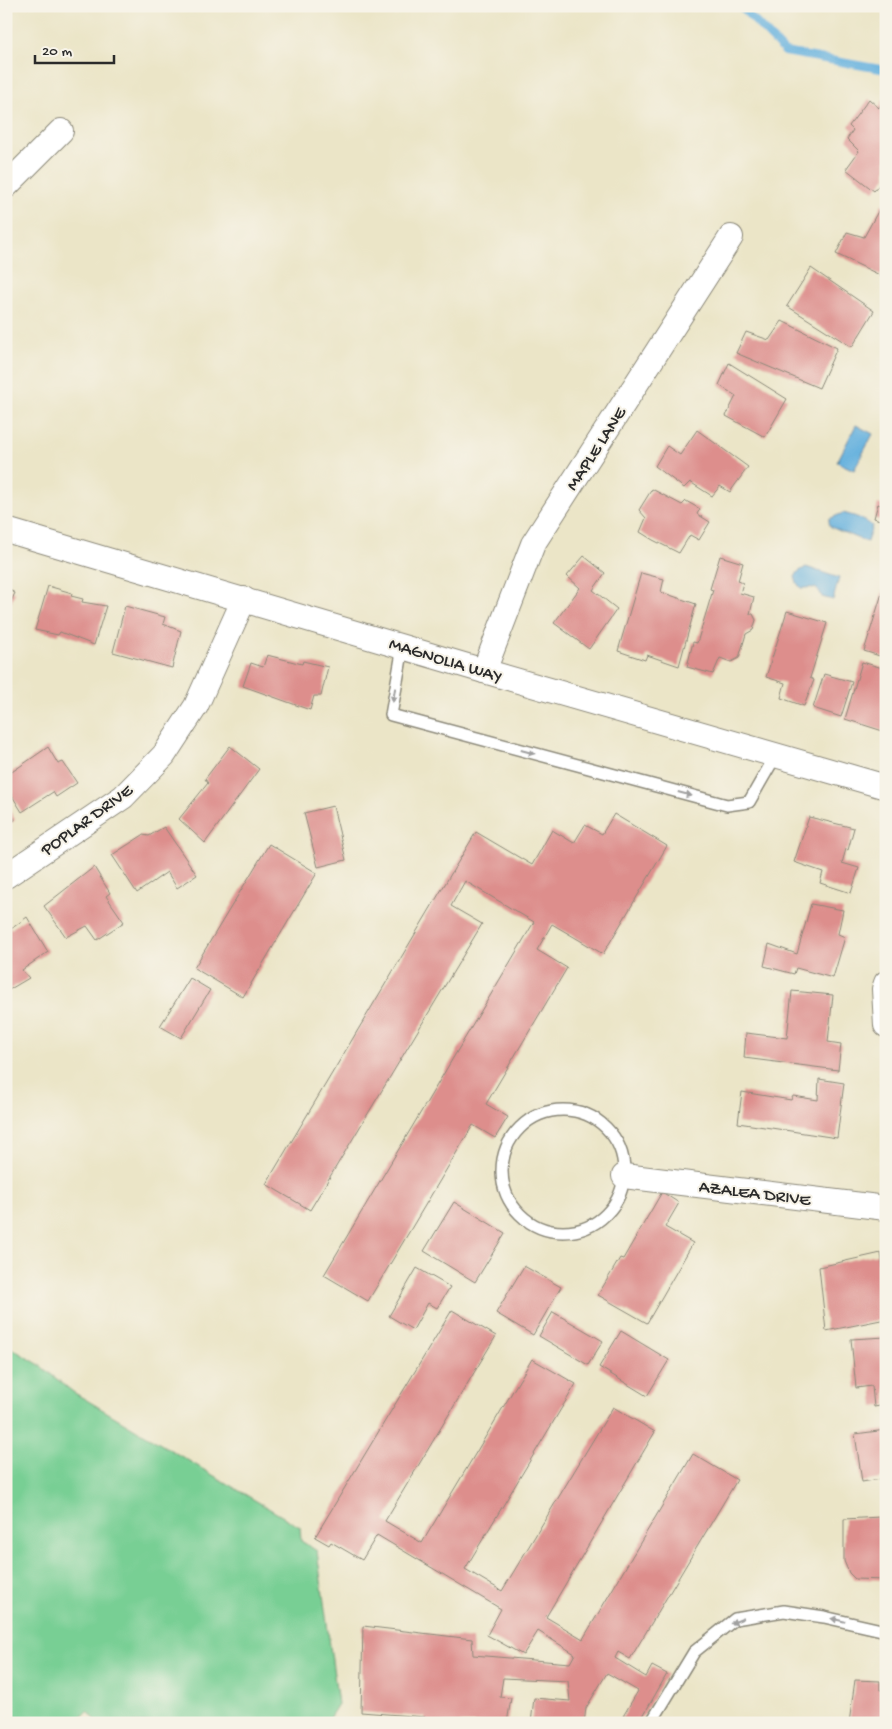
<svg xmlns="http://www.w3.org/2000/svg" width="892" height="1729" font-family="'Gochi Hand',sans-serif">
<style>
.green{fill:#78cf94;stroke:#527d60}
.water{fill:#65b1de;stroke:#486e84}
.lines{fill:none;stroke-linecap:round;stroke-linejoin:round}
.stream{stroke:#65b1de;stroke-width:8}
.building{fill:#dd8e8c}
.lane-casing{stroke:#8b8879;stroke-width:14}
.street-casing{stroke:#8b8879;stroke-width:26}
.lane{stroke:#fff;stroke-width:11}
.street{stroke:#fff;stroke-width:24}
.oneway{fill:#a0a0a0}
.labels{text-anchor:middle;stroke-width:4;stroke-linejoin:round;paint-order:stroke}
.street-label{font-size:18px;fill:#2b2b2b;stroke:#f7f3e8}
</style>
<rect width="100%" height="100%" fill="#f7f3e8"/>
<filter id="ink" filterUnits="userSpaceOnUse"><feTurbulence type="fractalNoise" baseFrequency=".02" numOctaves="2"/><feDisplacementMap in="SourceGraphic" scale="10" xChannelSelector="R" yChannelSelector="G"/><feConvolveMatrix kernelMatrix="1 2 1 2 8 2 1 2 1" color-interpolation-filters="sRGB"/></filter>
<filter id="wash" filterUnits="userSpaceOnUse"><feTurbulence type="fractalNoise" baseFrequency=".0096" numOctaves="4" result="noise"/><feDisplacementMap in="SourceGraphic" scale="20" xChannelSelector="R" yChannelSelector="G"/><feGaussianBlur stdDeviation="1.12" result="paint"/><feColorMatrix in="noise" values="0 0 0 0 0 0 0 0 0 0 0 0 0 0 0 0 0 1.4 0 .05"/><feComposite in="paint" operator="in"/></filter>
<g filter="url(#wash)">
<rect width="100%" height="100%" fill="#ebe5c7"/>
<path class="green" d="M 6,1345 L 38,1364 L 73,1392 L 300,1527 L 301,1541 L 317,1551 L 338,1704 L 326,1723 L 98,1723 L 88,1711 L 75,1723 L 21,1723 L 6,1706 Z"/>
<g class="water">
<path d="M 856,425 L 873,434 L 854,470 L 837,462 Z"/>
<path d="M 843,513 C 854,516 863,518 872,526 L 867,542 C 863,541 833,528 831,527 C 829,524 829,522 829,519 Z"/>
<path d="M 806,567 L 839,578 L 833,600 L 822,597 C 818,585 812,588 801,588 L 797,583 L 795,577 L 798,572 Z"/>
</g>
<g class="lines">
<path class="stream" d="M 740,6 L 785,52 L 886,70"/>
</g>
<g id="blocks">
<g class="building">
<path d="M 869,99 L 879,108 L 884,99 L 886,101 L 886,177 L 874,191 L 846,169 L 859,151 L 847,139 L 853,130 L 849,126 Z"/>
<path d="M 882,204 L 886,206 L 886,278 L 836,254 L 847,232 L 864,237 Z"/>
<path d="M 811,268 L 874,311 L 852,347 L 787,306 Z"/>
<path d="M 782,321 L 837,348 L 819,388 L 736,353 L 746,332 L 769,340 Z"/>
<path d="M 729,363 L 787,399 L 765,437 L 726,416 L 736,396 L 719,385 Z"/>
<path d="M 697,430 L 748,467 L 730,492 L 720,486 L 712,496 L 690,482 L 684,488 L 655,466 L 667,446 L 680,455 Z"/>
<path d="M 652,489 L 682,505 L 686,501 L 700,509 L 697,514 L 710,522 L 699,540 L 690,535 L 679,553 L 653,540 L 640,532 L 646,518 L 639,510 Z"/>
<path d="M 878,504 L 886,507 L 886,522 L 874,518 Z"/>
<path d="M 584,556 L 605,573 L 593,590 L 617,609 L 589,649 L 554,623 L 580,588 L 567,576 Z"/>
<path d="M 720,556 L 743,563 L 738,581 L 743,583 L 740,593 L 754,597 L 750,614 L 753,614 L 756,620 L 753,630 L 746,634 L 739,658 L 731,662 L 720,658 L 713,674 L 687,667 L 693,642 L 697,643 L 713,590 L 710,589 Z"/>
<path d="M 641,573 L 664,579 L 661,592 L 696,604 L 679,666 L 647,655 L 645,660 L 618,651 Z"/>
<path d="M 48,586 L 72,593 L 71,596 L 83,599 L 82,602 L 106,606 L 94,645 L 60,632 L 58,635 L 35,630 Z"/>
<path d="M 6,588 L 15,593 L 6,612 Z"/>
<path d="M 883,590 L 886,590 L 886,658 L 864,651 Z"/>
<path d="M 125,606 L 165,617 L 163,624 L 181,631 L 172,668 L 113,652 Z"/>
<path d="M 787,611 L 827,623 L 810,678 L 814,680 L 804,706 L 781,698 L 785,683 L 766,677 Z"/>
<path d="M 267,655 L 302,664 L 303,661 L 328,667 L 321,696 L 314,696 L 310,710 L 243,686 L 251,663 L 263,667 Z"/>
<path d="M 862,662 L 886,669 L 886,732 L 845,719 Z"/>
<path d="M 824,674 L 852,682 L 841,717 L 813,708 Z"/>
<path d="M 230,746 L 259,769 L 205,843 L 179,819 L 208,783 L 205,779 Z"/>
<path d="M 48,747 L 58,764 L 63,762 L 77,783 L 56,797 L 53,792 L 22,812 L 6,786 L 6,776 Z"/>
<path d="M 6,804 L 15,820 L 6,826 Z"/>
<path d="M 333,806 L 346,860 L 318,867 L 304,813 Z"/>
<path d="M 614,814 L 667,846 L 603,954 L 552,924 L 537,950 L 567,968 L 486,1104 L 508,1117 L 495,1138 L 473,1125 L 368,1301 L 324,1275 L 534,922 L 465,881 L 451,906 L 482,924 L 310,1210 L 266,1184 L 476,832 L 532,865 L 552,830 L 574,843 L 585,825 L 602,834 Z"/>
<path d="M 809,817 L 854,828 L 848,850 L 846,849 L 842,863 L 859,868 L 851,893 L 820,883 L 823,872 L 794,862 Z"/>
<path d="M 164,827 L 197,875 L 177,888 L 167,872 L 137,893 L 112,855 L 143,835 L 149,836 Z"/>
<path d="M 269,844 L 317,873 L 243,997 L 194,968 Z"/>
<path d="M 94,867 L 110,893 L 106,896 L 124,922 L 97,940 L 87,926 L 66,937 L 44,906 Z"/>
<path d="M 811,904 L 843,910 L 838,934 L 845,937 L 833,978 L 796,968 L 794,974 L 764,966 L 769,944 L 797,954 Z"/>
<path d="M 27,917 L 48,952 L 22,970 L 29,978 L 7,991 L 6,925 L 8,924 L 11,929 Z"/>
<path d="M 190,978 L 210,990 L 181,1038 L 160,1026 Z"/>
<path d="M 792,991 L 833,995 L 828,1042 L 841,1044 L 838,1070 L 744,1058 L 746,1033 L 787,1038 Z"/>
<path d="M 819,1079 L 844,1083 L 837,1138 L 738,1123 L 742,1092 L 791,1100 L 793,1096 L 818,1100 Z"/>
<path d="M 662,1192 L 679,1203 L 665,1227 L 693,1243 L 647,1323 L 598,1295 L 620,1258 L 623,1259 Z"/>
<path d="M 454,1202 L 505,1233 L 475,1282 L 424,1251 Z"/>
<path d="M 881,1253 L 886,1296 L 886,1319 L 826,1331 L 819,1267 Z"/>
<path d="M 524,1266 L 561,1287 L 533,1335 L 496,1313 Z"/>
<path d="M 417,1268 L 450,1287 L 437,1308 L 428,1303 L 413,1330 L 389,1316 Z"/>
<path d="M 452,1310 L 496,1336 L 385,1521 L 422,1543 L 532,1359 L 576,1384 L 465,1569 L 502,1591 L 613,1407 L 655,1432 L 546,1617 L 583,1639 L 693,1454 L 737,1480 L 630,1659 L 618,1652 L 615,1658 L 646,1677 L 652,1666 L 667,1674 L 639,1723 L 619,1723 L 638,1691 L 607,1673 L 586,1708 L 584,1723 L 531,1723 L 534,1698 L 570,1701 L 568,1681 L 503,1678 L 500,1697 L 511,1698 L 507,1723 L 425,1723 L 425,1717 L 361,1712 L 363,1626 L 472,1639 L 473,1655 L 570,1663 L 575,1654 L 538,1631 L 523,1655 L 487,1635 L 501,1609 L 377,1535 L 362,1560 L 331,1542 L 329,1545 L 315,1537 Z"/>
<path d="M 553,1312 L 603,1341 L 588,1365 L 539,1336 Z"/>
<path d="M 621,1331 L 669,1360 L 647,1396 L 599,1367 Z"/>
<path d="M 886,1337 L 886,1405 L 874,1407 L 872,1386 L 856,1388 L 851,1339 Z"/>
<path d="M 886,1430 L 886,1478 L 862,1482 L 855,1434 Z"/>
<path d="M 880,1517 L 881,1529 L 886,1529 L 886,1580 L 855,1579 L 849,1573 L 844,1561 L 844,1519 Z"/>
<path d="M 855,1680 L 880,1681 L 880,1690 L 886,1690 L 886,1723 L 849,1723 Z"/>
</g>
</g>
</g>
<g filter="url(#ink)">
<use href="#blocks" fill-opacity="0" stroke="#8b8879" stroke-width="1"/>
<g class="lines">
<defs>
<g id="lane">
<path d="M 403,647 L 391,715 L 727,805 L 749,802 L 776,755"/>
<circle cx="563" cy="1171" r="61"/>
<path d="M 651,1723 L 694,1652 L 735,1619 L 784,1611 L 824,1617 L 886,1631"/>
</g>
<g id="street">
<path d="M 6,186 L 61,131"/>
<path d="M 6,530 L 484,671 L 886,787"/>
<path d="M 484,671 L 533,544 L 731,237"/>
<path d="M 6,876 L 123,797 L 164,755 L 196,706 L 244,599"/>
<path d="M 886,983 L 884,989 L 886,1025"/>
<path d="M 624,1176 L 886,1208"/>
</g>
</defs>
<use href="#lane" class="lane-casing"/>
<use href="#street" class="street-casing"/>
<use href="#lane" class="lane"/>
<use href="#street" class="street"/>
</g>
<defs><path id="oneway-solid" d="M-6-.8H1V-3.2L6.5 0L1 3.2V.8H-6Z" transform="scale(1.25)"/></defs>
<g class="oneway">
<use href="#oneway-solid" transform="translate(394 695) rotate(99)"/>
<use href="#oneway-solid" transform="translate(528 752) rotate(15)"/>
<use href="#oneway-solid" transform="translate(685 794) rotate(15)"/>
<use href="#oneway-solid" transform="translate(838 1620) rotate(-167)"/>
<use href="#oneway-solid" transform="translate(737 1621) rotate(158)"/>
</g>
</g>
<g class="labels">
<g class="street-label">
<text transform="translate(595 448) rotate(-57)" y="6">MAPLE LANE</text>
<text transform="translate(446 659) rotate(17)" y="6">MAGNOLIA WAY</text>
<text transform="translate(86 819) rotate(-36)" y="6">POPLAR DRIVE</text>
<text transform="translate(755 1192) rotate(7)" y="6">AZALEA DRIVE</text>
</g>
</g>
<rect width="892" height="1729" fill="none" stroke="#f7f3e8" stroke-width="25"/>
<path d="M35 55v8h79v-8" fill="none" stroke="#2b2b2b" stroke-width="2.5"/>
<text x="42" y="55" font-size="15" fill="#2b2b2b" stroke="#f7f3e8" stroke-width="4" paint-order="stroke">20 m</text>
</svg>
